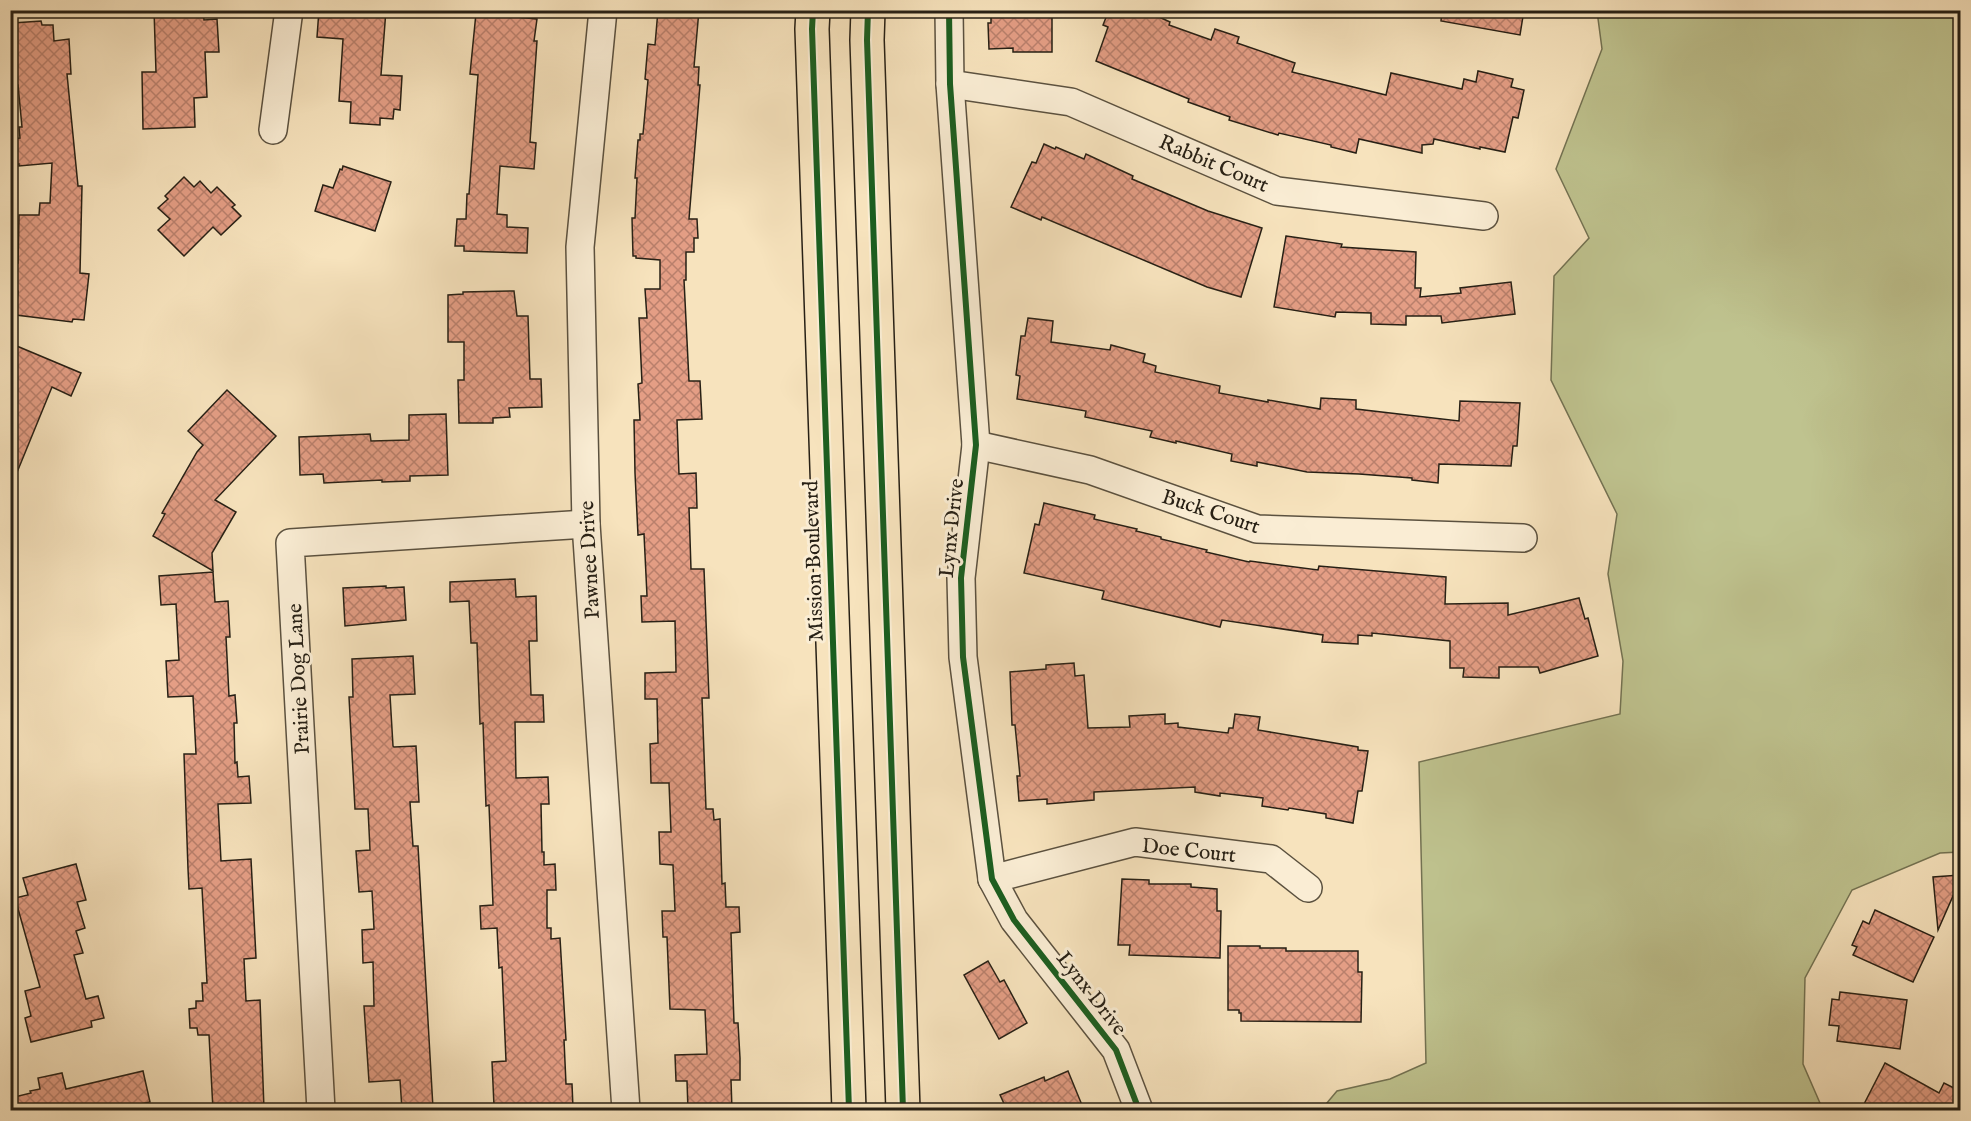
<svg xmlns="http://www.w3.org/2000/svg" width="1971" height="1121" font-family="'IM FELL English',serif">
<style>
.grass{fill:#bfc38f;stroke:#737252;stroke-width:1.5}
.building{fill:url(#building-cross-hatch);stroke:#272015;stroke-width:1.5}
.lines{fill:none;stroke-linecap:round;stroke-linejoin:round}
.street-casing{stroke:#5b513f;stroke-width:30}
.primary-casing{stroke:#272015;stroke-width:36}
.street{stroke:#faedd4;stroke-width:27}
.primary{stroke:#f7e3bd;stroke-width:33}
.cycleway-casing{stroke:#faedd4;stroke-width:10}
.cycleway{stroke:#1b5e20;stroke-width:6}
.labels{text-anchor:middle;stroke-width:6;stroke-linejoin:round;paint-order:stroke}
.street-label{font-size:21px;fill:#272015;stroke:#faedd4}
</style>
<defs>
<pattern id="building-cross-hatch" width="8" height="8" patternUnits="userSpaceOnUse" patternTransform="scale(1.5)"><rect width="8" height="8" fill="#e49e85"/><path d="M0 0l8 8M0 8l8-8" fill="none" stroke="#b9806c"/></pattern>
</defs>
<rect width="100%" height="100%" fill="#f7e3bd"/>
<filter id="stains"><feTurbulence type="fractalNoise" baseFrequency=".00333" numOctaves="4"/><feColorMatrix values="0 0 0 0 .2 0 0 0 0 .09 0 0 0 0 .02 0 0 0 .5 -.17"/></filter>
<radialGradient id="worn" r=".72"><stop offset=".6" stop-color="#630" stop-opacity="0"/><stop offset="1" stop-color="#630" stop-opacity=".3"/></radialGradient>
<path class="grass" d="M 1597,11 L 1960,11 L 1960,852 L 1940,853 L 1852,890 L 1805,978 L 1803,1064 L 1823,1110 L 1321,1110 L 1337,1091 L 1390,1079 L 1426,1063 L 1419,762 L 1620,714 L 1623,661 L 1608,574 L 1617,514 L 1551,380 L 1554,276 L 1589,238 L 1556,169 L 1602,49 Z"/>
<g class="building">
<path d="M 154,10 L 203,10 L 204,20 L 217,19 L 219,52 L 205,52 L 207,97 L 194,98 L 195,127 L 143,129 L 142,72 L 156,72 Z"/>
<path d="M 319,10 L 386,10 L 381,75 L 402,76 L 400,110 L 394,109 L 393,119 L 380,118 L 380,125 L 350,123 L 351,102 L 339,101 L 343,39 L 317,37 Z"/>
<path d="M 658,10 L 699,10 L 694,67 L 699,67 L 698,85 L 700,85 L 689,219 L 697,219 L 698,238 L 694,238 L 694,252 L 686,252 L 686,280 L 684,280 L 689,381 L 700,381 L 702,419 L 677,420 L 679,474 L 696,473 L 697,508 L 689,508 L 691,569 L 704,569 L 709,698 L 702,698 L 706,809 L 713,809 L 714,820 L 720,819 L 722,884 L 725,883 L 726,907 L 739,907 L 740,932 L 731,933 L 734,1023 L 738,1023 L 740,1058 L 740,1080 L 731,1080 L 732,1110 L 688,1110 L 687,1081 L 676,1081 L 675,1055 L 707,1054 L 705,1010 L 670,1009 L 667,937 L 663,937 L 662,911 L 675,911 L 673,865 L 660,864 L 659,832 L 671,832 L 669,783 L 651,783 L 650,744 L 658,743 L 657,699 L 645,699 L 645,673 L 676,672 L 675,621 L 642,622 L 641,596 L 647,596 L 644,534 L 638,535 L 635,473 L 634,420 L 640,420 L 638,384 L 642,383 L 639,318 L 647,318 L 645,289 L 660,289 L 660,260 L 636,258 L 636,256 L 633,256 L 632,218 L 635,218 L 637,178 L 635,178 L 638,140 L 640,140 L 640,134 L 643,134 L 648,80 L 645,79 L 648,44 L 655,45 Z"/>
<path d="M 991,10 L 1052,10 L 1052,52 L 1013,52 L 1013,48 L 989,49 L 988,23 L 991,23 Z"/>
<path d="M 1109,10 L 1161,10 L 1159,17 L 1170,22 L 1169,25 L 1211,40 L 1215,29 L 1239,37 L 1237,43 L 1295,63 L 1292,72 L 1386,95 L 1391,73 L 1462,89 L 1464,79 L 1476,82 L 1478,71 L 1513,79 L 1511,87 L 1524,90 L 1518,118 L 1513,117 L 1505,152 L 1480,147 L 1480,149 L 1434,139 L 1433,144 L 1422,145 L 1422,153 L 1359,139 L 1356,153 L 1331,147 L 1331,145 L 1279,133 L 1278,135 L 1229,120 L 1230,117 L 1188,102 L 1189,99 L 1096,61 L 1108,27 L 1103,25 Z"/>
<path d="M 1442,10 L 1524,10 L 1520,35 L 1441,21 Z"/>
<path d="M 476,13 L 537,19 L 534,41 L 537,41 L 530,142 L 536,143 L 534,169 L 500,166 L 497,214 L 507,215 L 507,227 L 528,228 L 527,253 L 464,251 L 464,246 L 455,246 L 457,219 L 466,219 L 467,194 L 469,194 L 478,75 L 470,74 Z"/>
<path d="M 41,21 L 42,25 L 53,25 L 54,41 L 69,39 L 71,74 L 67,74 L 78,186 L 82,186 L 80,273 L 89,274 L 84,320 L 73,319 L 72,322 L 16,315 L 18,291 L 13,290 L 16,263 L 18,263 L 19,215 L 39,215 L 40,203 L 50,203 L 52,163 L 19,166 L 19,164 L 12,164 L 10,139 L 20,138 L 19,127 L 22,127 L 18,85 L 10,86 L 10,39 L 14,38 L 13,23 Z"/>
<path d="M 1044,144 L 1055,149 L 1056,147 L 1084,159 L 1086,154 L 1133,176 L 1132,179 L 1208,211 L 1262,228 L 1241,297 L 1207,287 L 1042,217 L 1041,220 L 1011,207 L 1032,162 L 1036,163 Z"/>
<path d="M 343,166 L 391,182 L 375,231 L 315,211 L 323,185 L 333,188 L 340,169 L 342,170 Z"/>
<path d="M 184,177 L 194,187 L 200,181 L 211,193 L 217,187 L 235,205 L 232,207 L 241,216 L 221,235 L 213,227 L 184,256 L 158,230 L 170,219 L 158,208 L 168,199 L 165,196 Z"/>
<path d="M 1286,236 L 1342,244 L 1341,247 L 1416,252 L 1415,288 L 1421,288 L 1420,297 L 1461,293 L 1460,288 L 1511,282 L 1515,314 L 1442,323 L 1441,316 L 1406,316 L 1406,325 L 1371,324 L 1371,313 L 1336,312 L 1335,317 L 1274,307 Z"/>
<path d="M 514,291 L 517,316 L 528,316 L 530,379 L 541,379 L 542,407 L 509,408 L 510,417 L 493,418 L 493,423 L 459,423 L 458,380 L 464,380 L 464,342 L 448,342 L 448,295 L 463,294 L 463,292 Z"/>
<path d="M 1028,318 L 1053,321 L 1051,342 L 1110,350 L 1111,345 L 1145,354 L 1143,362 L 1156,366 L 1155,372 L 1220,386 L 1219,393 L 1268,402 L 1268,400 L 1320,409 L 1321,398 L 1356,400 L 1356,409 L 1459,421 L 1460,401 L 1520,403 L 1517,446 L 1513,446 L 1511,466 L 1439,464 L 1438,483 L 1412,480 L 1412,478 L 1359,474 L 1307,472 L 1257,462 L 1257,466 L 1231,461 L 1232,454 L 1176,441 L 1176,443 L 1150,437 L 1152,431 L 1085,417 L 1086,411 L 1017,399 L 1020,376 L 1016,375 L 1021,336 L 1025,336 Z"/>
<path d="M 12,344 L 81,373 L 71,396 L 52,387 L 11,487 L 10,362 Z"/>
<path d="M 227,390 L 276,436 L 215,500 L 236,512 L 212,553 L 213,571 L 153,536 L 165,514 L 162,513 L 197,452 L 203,445 L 188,431 Z"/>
<path d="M 446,414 L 448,475 L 410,476 L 410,481 L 382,482 L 382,480 L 324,483 L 323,474 L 300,475 L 299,437 L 370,434 L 371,441 L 409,440 L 409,415 Z"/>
<path d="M 1044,503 L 1095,515 L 1094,519 L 1137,529 L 1136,531 L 1161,537 L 1161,539 L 1207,550 L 1206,552 L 1249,562 L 1250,561 L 1318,570 L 1319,566 L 1446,577 L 1445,604 L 1508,603 L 1508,615 L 1579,598 L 1585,619 L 1588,618 L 1598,656 L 1540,673 L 1538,667 L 1499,667 L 1499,678 L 1463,677 L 1464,668 L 1450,668 L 1450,641 L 1372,633 L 1372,636 L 1358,635 L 1358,644 L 1322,642 L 1323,635 L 1222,620 L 1220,627 L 1102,599 L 1104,591 L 1024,573 L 1035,524 L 1039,525 Z"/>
<path d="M 213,572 L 215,602 L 228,601 L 230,637 L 226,637 L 229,696 L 235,695 L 237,723 L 234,723 L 235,763 L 237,762 L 238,777 L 249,776 L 251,803 L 218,804 L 221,861 L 251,859 L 256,958 L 244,959 L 246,1001 L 260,1000 L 264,1109 L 257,1110 L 213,1110 L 209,1035 L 198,1035 L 197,1028 L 190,1028 L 189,1009 L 196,1008 L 196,1001 L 203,1001 L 202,983 L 207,983 L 202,888 L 189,889 L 188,869 L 184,754 L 196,754 L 193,696 L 168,697 L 166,661 L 179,660 L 176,604 L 161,605 L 159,576 Z"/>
<path d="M 515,579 L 516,597 L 536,596 L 537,641 L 529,641 L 531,695 L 543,695 L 544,722 L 515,722 L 516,778 L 548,777 L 549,804 L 541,804 L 542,852 L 544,852 L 544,865 L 555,864 L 556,890 L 547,890 L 547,928 L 551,928 L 551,939 L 560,938 L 566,1040 L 564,1040 L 566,1084 L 572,1084 L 573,1108 L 564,1108 L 564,1110 L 510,1110 L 510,1105 L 494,1106 L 492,1062 L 506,1061 L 502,967 L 499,968 L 497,928 L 481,929 L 480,906 L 493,905 L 489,805 L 486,806 L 483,723 L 480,724 L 477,643 L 471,643 L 469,601 L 450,602 L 450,582 Z"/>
<path d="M 386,586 L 386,588 L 404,587 L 406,620 L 345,626 L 343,588 Z"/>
<path d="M 413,656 L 415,694 L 390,695 L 393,746 L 394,747 L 416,746 L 419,802 L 410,802 L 413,846 L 418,846 L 433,1108 L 402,1110 L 400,1080 L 369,1082 L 364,1006 L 374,1006 L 373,962 L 363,963 L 362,930 L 374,929 L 372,891 L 359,892 L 356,851 L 370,850 L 368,809 L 355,809 L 349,697 L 353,697 L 352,659 Z"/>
<path d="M 1074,663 L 1075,676 L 1084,675 L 1088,728 L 1130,727 L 1129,716 L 1165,714 L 1165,724 L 1178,723 L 1178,727 L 1228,733 L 1229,728 L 1233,728 L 1235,714 L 1260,717 L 1258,730 L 1358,747 L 1358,750 L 1368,751 L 1362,791 L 1358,791 L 1353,823 L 1326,818 L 1326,814 L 1289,808 L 1288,810 L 1262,806 L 1263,798 L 1220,793 L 1220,796 L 1195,792 L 1195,787 L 1094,792 L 1094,800 L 1047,804 L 1047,799 L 1019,801 L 1017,776 L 1020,776 L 1015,725 L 1012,725 L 1010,672 L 1046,669 L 1046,665 Z"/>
<path d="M 76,864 L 86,900 L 77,902 L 85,928 L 76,931 L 83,953 L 74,955 L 86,999 L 98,996 L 104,1018 L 91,1021 L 92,1027 L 31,1042 L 25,1018 L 31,1016 L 25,991 L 40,987 L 15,898 L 28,895 L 23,878 Z"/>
<path d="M 1960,875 L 1960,880 L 1938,930 L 1933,877 Z"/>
<path d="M 1122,879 L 1149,880 L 1149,884 L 1191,884 L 1191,887 L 1217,889 L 1217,911 L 1221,911 L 1220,958 L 1129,955 L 1130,945 L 1118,945 Z"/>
<path d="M 1875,910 L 1934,937 L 1913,982 L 1853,955 L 1857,947 L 1852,945 L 1863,921 L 1869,924 Z"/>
<path d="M 1228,946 L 1260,946 L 1260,948 L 1286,948 L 1286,951 L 1358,951 L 1358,972 L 1362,972 L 1361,1022 L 1241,1021 L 1241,1013 L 1239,1013 L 1239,1010 L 1228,1010 Z"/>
<path d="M 988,961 L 1000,982 L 1004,980 L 1027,1023 L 999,1039 L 964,975 Z"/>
<path d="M 1840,992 L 1907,1000 L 1900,1049 L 1837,1041 L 1839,1026 L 1829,1025 L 1832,999 L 1839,1000 Z"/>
<path d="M 1885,1063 L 1939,1093 L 1944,1083 L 1960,1091 L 1960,1110 L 1861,1110 Z"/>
<path d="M 143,1071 L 150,1102 L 114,1110 L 10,1110 L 10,1098 L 31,1093 L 30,1091 L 40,1089 L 38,1078 L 62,1073 L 66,1089 Z"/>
<path d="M 1068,1071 L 1084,1110 L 1007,1110 L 1000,1095 L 1044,1077 L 1045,1081 Z"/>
</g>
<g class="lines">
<defs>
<g id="street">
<path d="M 603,10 L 580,247 L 586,524 L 626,1110"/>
<path d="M 949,10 L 950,84 L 976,445 L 961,578 L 963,657 L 992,879 L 1014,920 L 1116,1050 L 1139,1110"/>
<path d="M 950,84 L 1071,102 L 1277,191 L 1484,216"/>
<path d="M 273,130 L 289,10"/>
<path d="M 976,445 L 1090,470 L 1257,529 L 1523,538"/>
<path d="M 992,879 L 1135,842 L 1271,859 L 1308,888"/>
<path d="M 321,1110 L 290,543 L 586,524"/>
</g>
<g id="primary">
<path d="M 813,10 L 812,29 L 849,1110"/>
<path d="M 868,10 L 867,40 L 903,1110"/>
</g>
</defs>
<use href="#street" class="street-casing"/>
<use href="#primary" class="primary-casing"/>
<use href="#street" class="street"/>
<use href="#primary" class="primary"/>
<defs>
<g id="cycleway">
<path d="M 813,10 L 812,29 L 849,1110"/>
<path d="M 868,10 L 867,40 L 903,1110"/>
<path d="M 949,10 L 950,84 L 976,445 L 961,578 L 963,657 L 992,879 L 1014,920 L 1116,1050 L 1139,1110"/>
</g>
</defs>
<use href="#cycleway" class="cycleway-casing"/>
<use href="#cycleway" class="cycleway"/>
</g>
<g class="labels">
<g class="street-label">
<text transform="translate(1214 163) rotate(23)" y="7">Rabbit Court</text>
<text transform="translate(1211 511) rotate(18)" y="7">Buck Court</text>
<text transform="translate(951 528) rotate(-84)" y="7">Lynx Drive</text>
<text transform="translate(589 560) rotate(-93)" y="7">Pawnee Drive</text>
<text transform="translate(813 561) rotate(-92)" y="7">Mission Boulevard</text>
<text transform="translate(298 679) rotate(-93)" y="7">Prairie Dog Lane</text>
<text transform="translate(1189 850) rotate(6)" y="7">Doe Court</text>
<text transform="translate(1092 993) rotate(52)" y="7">Lynx Drive</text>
</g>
</g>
<rect width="1971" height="1121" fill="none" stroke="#f7e3bd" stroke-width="36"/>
<rect x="12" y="12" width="1947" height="1097" fill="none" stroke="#272015" stroke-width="3"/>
<rect x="18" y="18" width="1935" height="1085" fill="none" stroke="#272015" stroke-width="1.5"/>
<rect width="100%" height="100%" filter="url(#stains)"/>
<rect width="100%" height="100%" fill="url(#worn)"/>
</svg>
